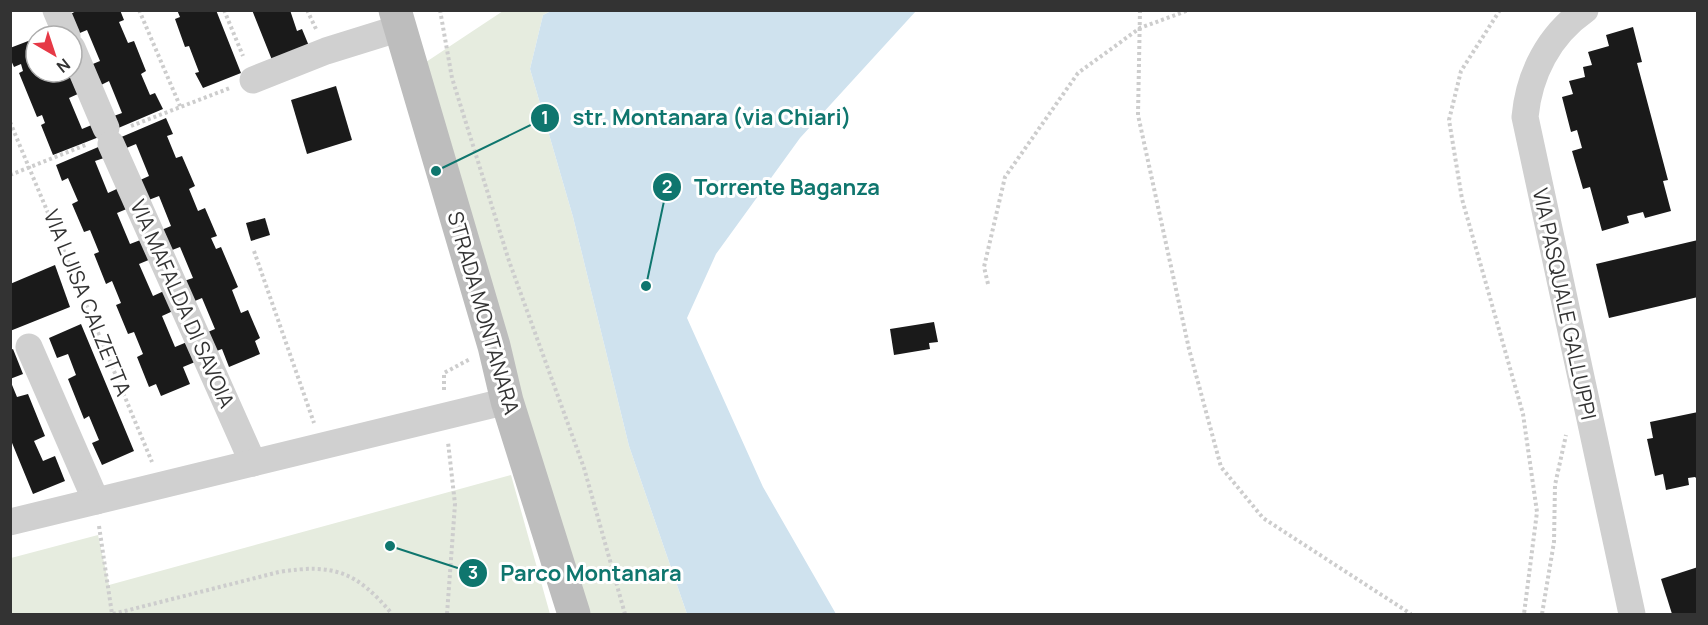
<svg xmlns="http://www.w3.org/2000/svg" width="1708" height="625" font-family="Manrope,sans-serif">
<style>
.green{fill:#e6ecdf}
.water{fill:#cfe2ee}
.building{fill:#1a1a1a}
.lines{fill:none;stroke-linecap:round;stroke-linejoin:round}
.path{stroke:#cdcdcd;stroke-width:4;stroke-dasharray:3 3;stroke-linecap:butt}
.street{stroke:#d0d0d0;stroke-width:27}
.secondary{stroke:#bdbdbd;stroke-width:33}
.labels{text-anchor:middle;stroke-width:6;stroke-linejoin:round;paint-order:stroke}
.street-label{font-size:21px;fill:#333;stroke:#fff}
.leader{fill:none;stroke:#0f766e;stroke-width:2}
.callout-dot{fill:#0f766e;stroke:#fff;stroke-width:2}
.mark-label{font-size:18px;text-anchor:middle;font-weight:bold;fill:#fff}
.callout-label{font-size:22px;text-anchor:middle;font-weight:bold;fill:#0f766e;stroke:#fff;stroke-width:6;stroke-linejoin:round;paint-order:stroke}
</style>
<rect width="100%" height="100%" fill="#fff"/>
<g class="green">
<path d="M 503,11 L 551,11 L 543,15 L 530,69 L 573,217 L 629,446 L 687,614 L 559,614 L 426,62 Z"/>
<path d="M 511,475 L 550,614 L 11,614 L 11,558 L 98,535 L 109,585 Z"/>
</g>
<path class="water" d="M 551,11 L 916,11 L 800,138 L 716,254 L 687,318 L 763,487 L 836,614 L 687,614 L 629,446 L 573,217 L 530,69 L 543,15 Z"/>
<g class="building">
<path d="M 78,10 L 120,10 L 124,20 L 119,22 L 128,43 L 134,41 L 146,71 L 141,74 L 150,95 L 155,93 L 163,109 L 116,129 L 111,117 L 122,113 L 109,81 L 97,87 L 88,66 L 100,61 L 87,30 L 75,35 L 67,16 Z"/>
<path d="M 177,10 L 216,10 L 241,73 L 203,88 L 195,73 L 199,72 L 189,46 L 185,47 L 175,19 L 180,17 Z"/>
<path d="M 252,10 L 290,10 L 297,31 L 302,29 L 309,46 L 272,60 Z"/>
<path d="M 1633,27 L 1642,62 L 1637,63 L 1668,180 L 1663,181 L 1671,211 L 1645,218 L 1643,212 L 1627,216 L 1629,223 L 1602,231 L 1590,187 L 1583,189 L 1572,151 L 1582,148 L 1577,130 L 1571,132 L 1562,97 L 1573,94 L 1569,81 L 1585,77 L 1583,67 L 1592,65 L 1588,52 L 1609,46 L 1606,35 Z"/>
<path d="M 36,38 L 36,72 L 58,72 L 60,78 L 72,73 L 80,93 L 69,98 L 82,129 L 94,124 L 99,137 L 53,155 L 41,125 L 45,123 L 42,115 L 37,117 L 19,73 L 23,71 L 21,64 L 14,67 L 10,58 L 10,48 Z"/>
<path d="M 336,86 L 352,140 L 307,154 L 291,100 Z"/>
<path d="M 166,118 L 173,134 L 167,136 L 176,158 L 182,156 L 195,186 L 189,189 L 198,211 L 205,208 L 217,236 L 211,238 L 216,249 L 221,247 L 238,287 L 232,290 L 241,313 L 248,310 L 260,338 L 255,341 L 260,354 L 229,367 L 222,349 L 211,353 L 203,334 L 215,329 L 202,298 L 190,303 L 181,282 L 193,278 L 180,247 L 167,252 L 159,231 L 171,226 L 159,196 L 146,201 L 138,181 L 149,176 L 136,144 L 124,149 L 119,138 Z"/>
<path d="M 103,145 L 107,157 L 95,161 L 108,193 L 121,187 L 129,208 L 117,213 L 130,244 L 143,239 L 151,259 L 139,264 L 153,296 L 164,291 L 173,311 L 162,316 L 175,347 L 187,342 L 195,362 L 183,367 L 190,384 L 161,396 L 156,384 L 149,387 L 137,357 L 143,354 L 134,332 L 128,334 L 116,305 L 121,303 L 112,281 L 106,284 L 94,254 L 99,252 L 90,230 L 84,232 L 72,204 L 78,201 L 68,178 L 62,181 L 56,165 Z"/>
<path d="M 265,218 L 270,235 L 251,241 L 246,223 Z"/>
<path d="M 1698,240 L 1698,297 L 1609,318 L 1596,264 Z"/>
<path d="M 55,265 L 70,307 L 10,331 L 10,284 Z"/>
<path d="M 934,322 L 938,342 L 929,343 L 930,349 L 894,355 L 890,329 Z"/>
<path d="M 81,324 L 134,451 L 102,465 L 92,443 L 99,440 L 89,416 L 84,419 L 68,379 L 76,375 L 68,354 L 57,358 L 49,338 Z"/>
<path d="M 13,349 L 23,374 L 10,379 L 10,350 Z"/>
<path d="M 10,380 L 17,397 L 28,394 L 45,436 L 34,441 L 43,461 L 55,456 L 65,481 L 33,494 L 10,438 Z"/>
<path d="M 1698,412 L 1698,480 L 1695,477 L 1688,478 L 1689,485 L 1666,490 L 1663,474 L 1655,476 L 1647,439 L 1653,438 L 1650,422 Z"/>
<path d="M 1698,567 L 1698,614 L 1672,614 L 1661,579 Z"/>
</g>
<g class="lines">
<g class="path">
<path d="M 139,10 L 180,106"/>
<path d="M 224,10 L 243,56"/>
<path d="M 307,10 L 316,29"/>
<path d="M 440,10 L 452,78 L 509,261 L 584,468 L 625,614"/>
<path d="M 1140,10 L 1138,115 L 1189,349 L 1221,467 L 1263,518 L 1411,614"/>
<path d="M 1500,10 L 1461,71 L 1449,120 L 1462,199 L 1523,414 L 1537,512 L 1524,614"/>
<path d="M 10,122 L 152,462"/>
<path d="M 131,126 L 230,88"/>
<path d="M 10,175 L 88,144"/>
<path d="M 254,251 L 314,423"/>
<path d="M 988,284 L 984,267 L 1005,177 L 1078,73 L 1140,28 L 1189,10"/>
<path d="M 444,390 L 444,373 L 470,359"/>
<path d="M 99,526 L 112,614"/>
<path d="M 113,614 L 279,572 C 334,563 357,572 392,614"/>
<path d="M 447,614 L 455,504 L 448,442"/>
<path d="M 1542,614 L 1554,542 L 1555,485 L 1566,435"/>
</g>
<g class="street">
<path d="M 56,10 L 67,36"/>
<path d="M 1585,10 C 1549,35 1529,74 1525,117 L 1632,614"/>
<path d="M 72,48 L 106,128"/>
<path d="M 253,80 L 326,51 L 400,28"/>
<path d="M 111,144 L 253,463"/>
<path d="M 29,347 L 96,501"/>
<path d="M 10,522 L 507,401"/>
</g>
<path class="secondary" d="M 395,10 L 494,346 L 507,401 L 574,614"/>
</g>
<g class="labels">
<g class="street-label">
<text transform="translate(87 303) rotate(68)" y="7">VIA LUISA CALZETTA</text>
<text transform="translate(182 304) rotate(66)" y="7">VIA MAFALDA DI SAVOIA</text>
<text transform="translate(1564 304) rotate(78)" y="7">VIA PASQUALE GALLUPPI</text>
<text transform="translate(483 313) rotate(74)" y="7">STRADA MONTANARA</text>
</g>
</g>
<path class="leader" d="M436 171L545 118M646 286L667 187M390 546L473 573"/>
<g class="callout-dot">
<circle cx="436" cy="171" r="6"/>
<circle cx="646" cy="286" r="6"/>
<circle cx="390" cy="546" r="6"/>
<circle cx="545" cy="118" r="15"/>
<circle cx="667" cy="187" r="15"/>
<circle cx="473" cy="573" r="15"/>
</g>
<g class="mark-label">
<text x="545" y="124">1</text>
<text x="667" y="193">2</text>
<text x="473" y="579">3</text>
</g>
<g class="callout-label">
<text x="712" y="125">str. Montanara (via Chiari)</text>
<text x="787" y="195">Torrente Baganza</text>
<text x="591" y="581">Parco Montanara</text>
</g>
<rect width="1708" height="625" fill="none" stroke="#333333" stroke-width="24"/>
<g transform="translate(54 54) rotate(141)"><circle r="28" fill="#ffffff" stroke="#adadad" stroke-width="1.5"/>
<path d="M0-4.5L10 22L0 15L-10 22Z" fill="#e63946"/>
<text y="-9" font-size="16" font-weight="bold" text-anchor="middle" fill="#333333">N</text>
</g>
</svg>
